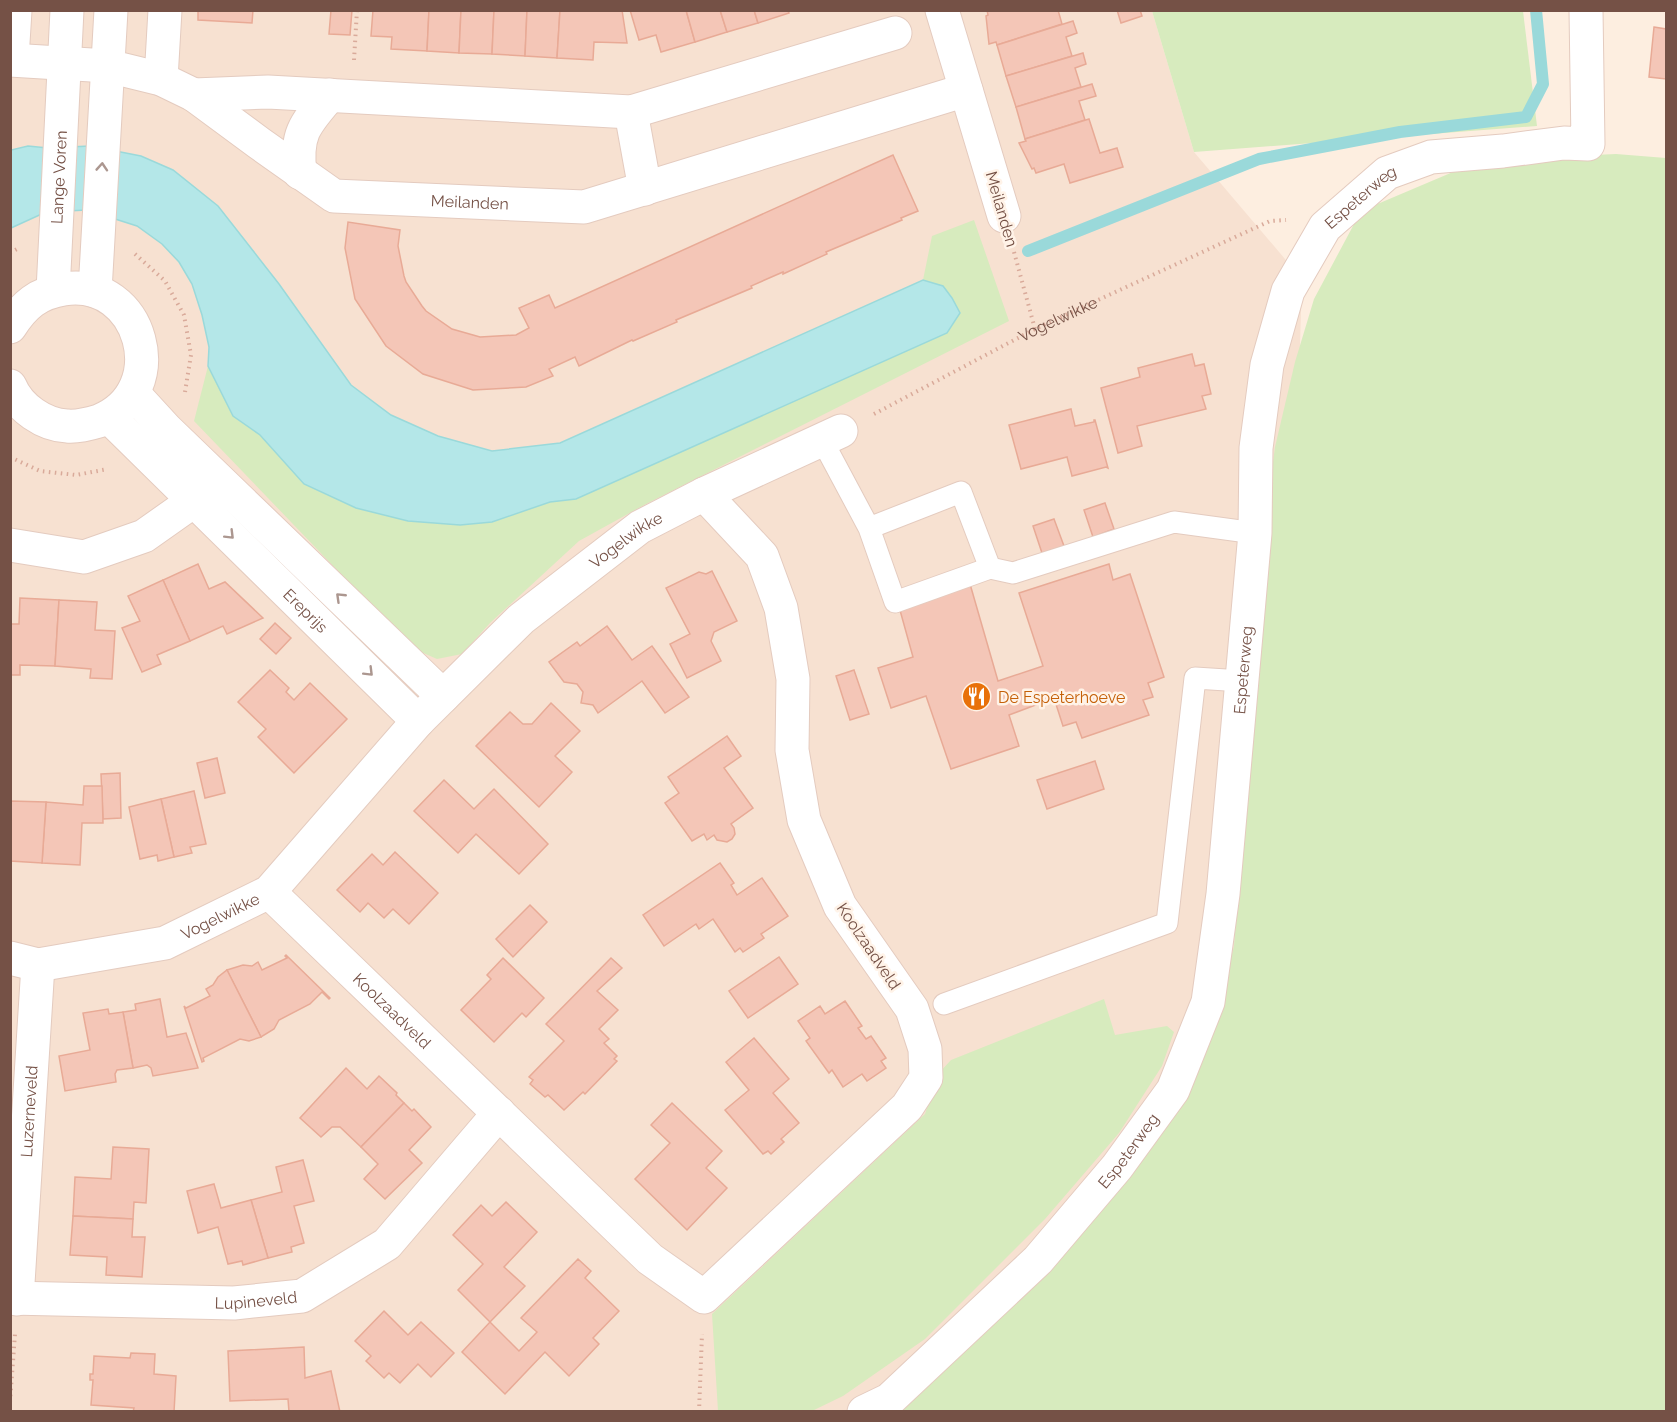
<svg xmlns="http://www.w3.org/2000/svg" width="1677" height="1422" font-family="Raleway,sans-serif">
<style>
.residential{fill:#f7e1d1}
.green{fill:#d7ebbe}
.water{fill:#b4e7e8;stroke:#9ad9da;stroke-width:1.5}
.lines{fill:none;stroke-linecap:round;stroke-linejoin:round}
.stream{stroke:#9ad9da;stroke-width:12}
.building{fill:#f4c6b7;stroke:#e8aa96;stroke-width:1.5}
.service-casing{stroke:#e4cbbf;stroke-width:23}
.minor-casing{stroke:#e4cbbf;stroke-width:35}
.tertiary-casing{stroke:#e4cbbf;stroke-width:35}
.path{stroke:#d9aa9a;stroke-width:4;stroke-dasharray:1.5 4.5;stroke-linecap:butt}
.service{stroke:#fff;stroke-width:21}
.minor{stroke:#fff;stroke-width:33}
.tertiary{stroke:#fff;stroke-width:33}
.oneway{stroke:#ac9790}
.labels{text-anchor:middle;stroke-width:5;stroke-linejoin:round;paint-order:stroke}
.street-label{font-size:16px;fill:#755146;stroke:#fff3e8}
.food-label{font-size:16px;fill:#c56008;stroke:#fff3e8;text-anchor:start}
</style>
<rect width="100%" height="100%" fill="#fdeee0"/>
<path class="residential" d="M 10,11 L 1152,11 L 1194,152 L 1302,279 L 1283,908 L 1212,1079 L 898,1412 L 11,1411 Z"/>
<g class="green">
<path d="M 1152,11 L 1523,11 L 1537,126 L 1194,152 Z"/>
<path d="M 1616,154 L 1666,158 L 1666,1411 L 881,1412 L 954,1358 L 1217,1015 L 1234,946 L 1268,500 L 1275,447 L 1295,362 L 1314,299 L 1361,211 L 1460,169 L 1505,159 Z"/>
<path d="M 974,220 L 1009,321 L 646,504 L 579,541 L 490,623 L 462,654 L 437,659 L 412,648 L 194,421 L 208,366 L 233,416 L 260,435 L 304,484 L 460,525 L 492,522 L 550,502 L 576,499 L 943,286 L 923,280 L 932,236 Z"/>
<path d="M 1104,999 L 1115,1035 L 1167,1026 L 1174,1032 L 1162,1066 L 1119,1133 L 1045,1219 L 925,1339 L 843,1396 L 812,1411 L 718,1411 L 712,1314 L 925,1114 L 938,1074 L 951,1060 Z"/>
</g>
<path class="water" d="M 28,146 L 48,148 L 90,146 L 141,156 L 173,170 L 218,206 L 279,284 L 351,385 L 391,415 L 438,436 L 492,451 L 560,443 L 923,280 L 943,286 L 952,298 L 960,313 L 947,333 L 576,499 L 550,502 L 492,522 L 460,525 L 408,521 L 356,508 L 304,484 L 260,435 L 233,416 L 208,366 L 209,347 L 202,315 L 192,284 L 179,262 L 162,244 L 137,226 L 87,210 L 46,212 L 11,228 L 11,150 Z"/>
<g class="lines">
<path class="stream" d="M 1028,251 L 1259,159 L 1400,132 L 1526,117 L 1543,84 L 1536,10"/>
</g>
<g class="building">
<path d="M 198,10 L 253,10 L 252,23 L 198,20 Z"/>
<path d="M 331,10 L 352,10 L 350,35 L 329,34 Z"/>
<path d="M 373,10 L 429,10 L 427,51 L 391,49 L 392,37 L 371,36 Z"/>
<path d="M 429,10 L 461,10 L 459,53 L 427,51 Z"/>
<path d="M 461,10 L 494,10 L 492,54 L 459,53 Z"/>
<path d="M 494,10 L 527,10 L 525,56 L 492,54 Z"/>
<path d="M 527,10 L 560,10 L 557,58 L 525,56 Z"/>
<path d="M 560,10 L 622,10 L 627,43 L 594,42 L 593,60 L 557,58 Z"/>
<path d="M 630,10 L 686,10 L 695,42 L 661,52 L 656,35 L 639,40 Z"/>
<path d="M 686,10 L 720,10 L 727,32 L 695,42 Z"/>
<path d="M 720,10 L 754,10 L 758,23 L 727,32 Z"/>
<path d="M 754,10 L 788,10 L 789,13 L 758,23 Z"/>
<path d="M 987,10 L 1058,10 L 1062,24 L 997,45 L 996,42 L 989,44 L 986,16 L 988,15 Z"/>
<path d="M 1117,10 L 1140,10 L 1142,16 L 1121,23 Z"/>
<path d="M 1073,21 L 1077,33 L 1066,37 L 1072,56 L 1006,76 L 997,45 Z"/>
<path d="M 1654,27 L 1666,29 L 1666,79 L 1649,77 Z"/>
<path d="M 1083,53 L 1086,64 L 1075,68 L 1081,87 L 1016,107 L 1006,76 Z"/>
<path d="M 1092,84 L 1096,96 L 1079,101 L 1085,120 L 1025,139 L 1016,107 Z"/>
<path d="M 1089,119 L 1100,153 L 1117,148 L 1123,167 L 1070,183 L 1064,164 L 1036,173 L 1034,168 L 1032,169 L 1019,143 L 1026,141 L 1025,139 Z"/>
<path d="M 893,155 L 918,211 L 901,218 L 902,220 L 826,252 L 827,254 L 783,274 L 783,272 L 751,286 L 752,288 L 676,320 L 677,322 L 633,341 L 632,340 L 579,366 L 575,357 L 549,369 L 553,376 L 526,387 L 473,390 L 423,374 L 386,346 L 355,299 L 345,248 L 348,222 L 400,230 L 398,246 L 404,276 L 406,282 L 422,306 L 426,311 L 452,329 L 480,337 L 516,335 L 529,328 L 519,308 L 549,295 L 555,308 Z"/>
<path d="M 1192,354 L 1195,366 L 1204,364 L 1211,394 L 1202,396 L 1206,409 L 1137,426 L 1142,446 L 1118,453 L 1101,388 L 1140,377 L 1138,368 Z"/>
<path d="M 1071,409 L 1075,426 L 1094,422 L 1094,420 L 1095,420 L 1108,468 L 1106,467 L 1072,476 L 1067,457 L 1021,469 L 1009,425 Z"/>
<path d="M 1105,503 L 1114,529 L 1093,537 L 1084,510 Z"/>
<path d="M 1054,519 L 1064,546 L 1042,553 L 1033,526 Z"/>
<path d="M 198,564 L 209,589 L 225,582 L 263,618 L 227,634 L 223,626 L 190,641 L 163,580 Z"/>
<path d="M 1109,564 L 1113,580 L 1130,574 L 1164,677 L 1148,683 L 1153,697 L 1143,700 L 1149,715 L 1082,738 L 1076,722 L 1063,726 L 1054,698 L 1009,715 L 1019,746 L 951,769 L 926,696 L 891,708 L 878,668 L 913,657 L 898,603 L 970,584 L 998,681 L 1043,666 L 1019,593 Z"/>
<path d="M 712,571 L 737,621 L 714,632 L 711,641 L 721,661 L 687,678 L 670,644 L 690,634 L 666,588 L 699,572 L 706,574 Z"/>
<path d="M 163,580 L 190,641 L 157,655 L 161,664 L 142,672 L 122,628 L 140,621 L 128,596 Z"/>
<path d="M 20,598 L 59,600 L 55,666 L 20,665 L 20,675 L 10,675 L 10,624 L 19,624 Z"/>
<path d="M 59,600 L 97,602 L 95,630 L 115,631 L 112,679 L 90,678 L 91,669 L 55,666 Z"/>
<path d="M 275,623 L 291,638 L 276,654 L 260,639 Z"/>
<path d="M 607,626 L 632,660 L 652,646 L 689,697 L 665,713 L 642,681 L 598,713 L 593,705 L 581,703 L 583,692 L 577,684 L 564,682 L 549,662 L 577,642 L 580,646 Z"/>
<path d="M 270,670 L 289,688 L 286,692 L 294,700 L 310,683 L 347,719 L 294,773 L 258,737 L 266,729 L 238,702 Z"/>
<path d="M 854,670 L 869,714 L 850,720 L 836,676 Z"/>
<path d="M 551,703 L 580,731 L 555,756 L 572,772 L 539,807 L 476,746 L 510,712 L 523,724 L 532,724 Z"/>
<path d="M 727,736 L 741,756 L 724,768 L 753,808 L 731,824 L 734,828 L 735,834 L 732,839 L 727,842 L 717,840 L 714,835 L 707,840 L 704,834 L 692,841 L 665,803 L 679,793 L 668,777 Z"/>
<path d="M 217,758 L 225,793 L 205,798 L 197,763 Z"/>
<path d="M 1095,761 L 1104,789 L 1047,809 L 1037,780 Z"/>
<path d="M 120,773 L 121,818 L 103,819 L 101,774 Z"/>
<path d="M 444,780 L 474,809 L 494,789 L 548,844 L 519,874 L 476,834 L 458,853 L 414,811 Z"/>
<path d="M 84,786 L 102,786 L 103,823 L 82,823 L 80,865 L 42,863 L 46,802 L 83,805 Z"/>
<path d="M 194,791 L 206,844 L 190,847 L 192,853 L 174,857 L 161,799 Z"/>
<path d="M 161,799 L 174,857 L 158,861 L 157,855 L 140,859 L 129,807 Z"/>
<path d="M 10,801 L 46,802 L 42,863 L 10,861 Z"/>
<path d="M 395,852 L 438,893 L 409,924 L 393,909 L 384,918 L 368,903 L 360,912 L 337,890 L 372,854 L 383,865 Z"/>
<path d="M 720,863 L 734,883 L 731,885 L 737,895 L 762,878 L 788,916 L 761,934 L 764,938 L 743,952 L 740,948 L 735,952 L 713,919 L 699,929 L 696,924 L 664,946 L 643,915 Z"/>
<path d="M 530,905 L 547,922 L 513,957 L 496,939 Z"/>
<path d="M 286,955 L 330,998 L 329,999 L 322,992 L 310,1004 L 279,1020 L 274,1029 L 261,1037 L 227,970 L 243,965 L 252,966 L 258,962 L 262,970 L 287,958 L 285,956 Z"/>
<path d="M 779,957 L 798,984 L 748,1018 L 729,991 Z"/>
<path d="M 503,958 L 544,998 L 526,1017 L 522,1013 L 494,1042 L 461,1010 L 491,979 L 487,975 Z"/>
<path d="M 611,958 L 622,968 L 597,991 L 618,1010 L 599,1029 L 609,1039 L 604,1043 L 617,1056 L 614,1059 L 617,1061 L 585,1094 L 583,1092 L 564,1110 L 548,1095 L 545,1097 L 530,1084 L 533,1080 L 529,1077 L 564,1041 L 546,1024 Z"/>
<path d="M 227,970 L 261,1037 L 249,1041 L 240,1039 L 203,1058 L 204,1061 L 202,1062 L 184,1006 L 186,1008 L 210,996 L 206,989 L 213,985 L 218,977 Z"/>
<path d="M 160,999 L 167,1037 L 186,1033 L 198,1068 L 153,1076 L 151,1068 L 147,1065 L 133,1068 L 123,1012 L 136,1010 L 135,1004 Z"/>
<path d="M 845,1001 L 862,1026 L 858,1028 L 866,1039 L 871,1036 L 886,1058 L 881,1061 L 886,1068 L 867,1081 L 862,1074 L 843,1087 L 832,1070 L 829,1073 L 806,1041 L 810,1038 L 798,1021 L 820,1006 L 825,1014 Z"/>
<path d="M 108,1009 L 109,1014 L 123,1012 L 133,1068 L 117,1070 L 115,1074 L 116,1082 L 65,1091 L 59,1056 L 90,1050 L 83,1013 Z"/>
<path d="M 754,1038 L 789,1079 L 773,1093 L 799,1123 L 781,1139 L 784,1142 L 771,1154 L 768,1151 L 763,1154 L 725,1110 L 749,1090 L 726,1062 Z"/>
<path d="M 346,1068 L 367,1089 L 379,1076 L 397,1093 L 396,1095 L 404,1103 L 361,1147 L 340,1127 L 332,1127 L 321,1137 L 300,1118 Z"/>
<path d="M 404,1103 L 412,1111 L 414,1109 L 431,1127 L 409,1150 L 422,1163 L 385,1199 L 364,1179 L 378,1164 L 361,1147 Z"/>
<path d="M 672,1103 L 722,1151 L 706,1168 L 727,1188 L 687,1230 L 635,1179 L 670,1143 L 651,1125 Z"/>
<path d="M 113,1147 L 149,1149 L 146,1203 L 134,1202 L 133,1219 L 73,1216 L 75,1177 L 111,1179 Z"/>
<path d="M 303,1160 L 314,1201 L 294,1206 L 304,1243 L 291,1247 L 292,1252 L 268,1258 L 251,1200 L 282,1192 L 276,1167 Z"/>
<path d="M 214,1184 L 221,1208 L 251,1200 L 268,1258 L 243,1265 L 242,1261 L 228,1264 L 218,1227 L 198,1233 L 187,1191 Z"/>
<path d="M 506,1202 L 537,1232 L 504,1267 L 525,1286 L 490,1322 L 458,1290 L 483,1264 L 453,1235 L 481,1205 L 492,1216 Z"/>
<path d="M 73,1216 L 133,1219 L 132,1237 L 145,1237 L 142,1277 L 106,1275 L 107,1257 L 70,1255 Z"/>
<path d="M 578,1259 L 591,1271 L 585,1278 L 619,1311 L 593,1338 L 599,1344 L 569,1376 L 545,1352 L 505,1394 L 462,1352 L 490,1322 L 519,1351 L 537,1332 L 521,1318 Z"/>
<path d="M 384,1311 L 408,1335 L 421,1322 L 454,1353 L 431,1377 L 418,1364 L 400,1383 L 389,1373 L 384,1378 L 366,1361 L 371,1356 L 355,1341 Z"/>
<path d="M 304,1347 L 305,1378 L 331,1371 L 340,1412 L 289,1412 L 288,1399 L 230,1401 L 228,1351 Z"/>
<path d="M 131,1353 L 155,1354 L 154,1374 L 176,1376 L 174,1412 L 133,1412 L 134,1408 L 91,1405 L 93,1380 L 90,1380 L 90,1374 L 93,1374 L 94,1356 L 130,1358 Z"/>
</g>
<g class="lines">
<defs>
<g id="service">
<path d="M 822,440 L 869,528 L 895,602 L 990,568 L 961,492 L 869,528"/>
<path d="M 990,568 L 1013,573 L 1174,522 L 1255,533"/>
<path d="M 944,1004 L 1167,923 L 1195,678 L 1242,681"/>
</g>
<g id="minor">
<path d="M 942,10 L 1004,216"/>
<path d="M 12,59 L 15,10"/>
<path id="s2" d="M 10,60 L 108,66 L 161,79 L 194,95 L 259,143 L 334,196 L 584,207 L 966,90"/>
<path d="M 161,79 L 165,10"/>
<path d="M 194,95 L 268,92 L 631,112 L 895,33"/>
<path d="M 631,112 L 645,189"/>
<path d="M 300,173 C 295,133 306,123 330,95"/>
<path d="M 133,393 L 166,429 L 443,696"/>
<path id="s3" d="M 109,417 L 418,721"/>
<path d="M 10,545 L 84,557 L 144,536 L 195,500 L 209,486"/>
<path id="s4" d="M 269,892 L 650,1259 L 704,1297 L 907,1107 L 926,1078 L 925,1049 L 912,1009 L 840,906 L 804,820 L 792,750 L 793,679 L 781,608 L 762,556 L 704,494"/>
<path id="s5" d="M 10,958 L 38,965 L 165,943 L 269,892 L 418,721 L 521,619 L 640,527 L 704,494 L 841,431"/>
<path id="s6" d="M 10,1298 L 234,1303 L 302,1296 L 387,1244 L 499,1113"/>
<path id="s7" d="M 17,1299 L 38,965"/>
<path id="s8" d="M 864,1412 L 889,1400 L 1038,1260 L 1117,1167 L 1173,1090 L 1208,1002 L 1223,894 L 1255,533 L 1256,448 L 1267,365 L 1288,291 L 1325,227 L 1387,173 L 1431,157 L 1503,151 L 1564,143 L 1588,144 L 1586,10"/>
</g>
<g id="tertiary">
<path id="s9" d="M 53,291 L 67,10"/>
<path d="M 95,291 L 111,10"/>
<path d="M 10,327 C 24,305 38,293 64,289 C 142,277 174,391 99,421 C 89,424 78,427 67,426 C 44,425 19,408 10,386"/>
</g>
</defs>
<use href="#service" class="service-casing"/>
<use href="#minor" class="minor-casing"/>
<use href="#tertiary" class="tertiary-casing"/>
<g class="path">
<path d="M 354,60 L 357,10"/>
<path d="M 1014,252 L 1035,329"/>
<path d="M 10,253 L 19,248"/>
<path d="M 135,254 L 165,281 L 184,315 L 191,355 L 185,392"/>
<path id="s1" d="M 874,414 L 1035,329 L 1270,221 L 1286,220"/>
<path d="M 10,457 L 40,471 L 76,475 L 108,469"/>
<path d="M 10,1402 L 15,1334"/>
<path d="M 699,1412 L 702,1334"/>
</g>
<use href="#service" class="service"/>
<use href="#minor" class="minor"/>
<use href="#tertiary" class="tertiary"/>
</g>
<defs><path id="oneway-chevron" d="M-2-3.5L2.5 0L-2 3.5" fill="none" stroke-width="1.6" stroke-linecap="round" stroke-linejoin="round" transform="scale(1.5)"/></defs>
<g class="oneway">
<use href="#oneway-chevron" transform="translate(102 167) rotate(-86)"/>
<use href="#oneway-chevron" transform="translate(230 535) rotate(45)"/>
<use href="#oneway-chevron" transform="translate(340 597) rotate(-136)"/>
<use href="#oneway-chevron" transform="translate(369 672) rotate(45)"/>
</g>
<defs>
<symbol id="restaurant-disc" viewBox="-11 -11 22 22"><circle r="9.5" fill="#e8710a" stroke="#fff3e8"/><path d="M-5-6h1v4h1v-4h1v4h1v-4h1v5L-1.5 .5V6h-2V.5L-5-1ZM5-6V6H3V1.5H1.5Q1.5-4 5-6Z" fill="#fff"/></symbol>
</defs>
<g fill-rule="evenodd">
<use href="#restaurant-disc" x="960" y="680" width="33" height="33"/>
</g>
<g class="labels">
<g class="street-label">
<text dy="6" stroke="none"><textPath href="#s9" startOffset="114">Lange Voren</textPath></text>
<text dy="6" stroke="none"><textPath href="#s8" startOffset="1382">Espeterweg</textPath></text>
<text dy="6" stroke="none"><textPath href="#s2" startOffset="498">Meilanden</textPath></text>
<text transform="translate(1002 209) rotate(74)" y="6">Meilanden</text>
<text dy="6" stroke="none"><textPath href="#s1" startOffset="207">Vogelwikke</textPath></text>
<text dy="6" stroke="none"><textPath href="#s5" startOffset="777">Vogelwikke</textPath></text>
<text dy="6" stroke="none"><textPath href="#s3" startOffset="276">Ereprijs</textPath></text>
<text dy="6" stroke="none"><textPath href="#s8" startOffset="878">Espeterweg</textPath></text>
<text dy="6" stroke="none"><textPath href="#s5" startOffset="219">Vogelwikke</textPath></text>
<text transform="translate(869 946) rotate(56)" y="6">Koolzaadveld</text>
<text dy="6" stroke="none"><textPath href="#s4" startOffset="171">Koolzaadveld</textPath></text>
<text dy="6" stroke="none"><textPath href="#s7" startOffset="188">Luzerneveld</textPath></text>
<text dy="6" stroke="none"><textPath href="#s8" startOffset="374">Espeterweg</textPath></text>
<text dy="6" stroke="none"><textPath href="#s6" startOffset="246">Lupineveld</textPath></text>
</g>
<g class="food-label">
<text x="998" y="703">De Espeterhoeve</text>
</g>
</g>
<rect width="1677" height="1422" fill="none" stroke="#755146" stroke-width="24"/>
</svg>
